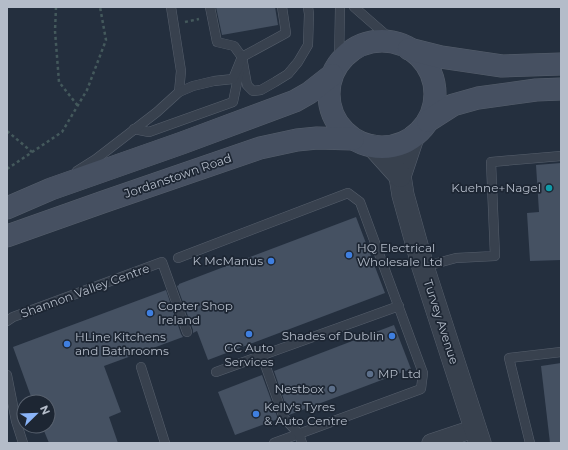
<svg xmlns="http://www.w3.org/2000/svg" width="568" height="450" font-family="Montserrat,sans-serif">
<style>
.building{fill:#455162}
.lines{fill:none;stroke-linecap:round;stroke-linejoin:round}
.service-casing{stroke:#565f6c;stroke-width:10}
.minor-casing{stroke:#565f6c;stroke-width:19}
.tertiary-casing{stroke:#565f6c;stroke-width:23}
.secondary-casing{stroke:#565f6c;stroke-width:23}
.path{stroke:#44595c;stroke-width:2.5;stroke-dasharray:3 3;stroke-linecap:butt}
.service{stroke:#38414e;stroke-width:9}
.minor{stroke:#38414e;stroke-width:18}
.tertiary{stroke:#38414e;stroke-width:22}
.secondary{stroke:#465061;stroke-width:22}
.culture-dot{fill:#0f9aa8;stroke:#1d2633;stroke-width:1.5}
.shop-dot{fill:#3f7fe0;stroke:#1d2633;stroke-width:1.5}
.service-dot{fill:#5c6f8a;stroke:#1d2633;stroke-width:1.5}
.labels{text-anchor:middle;stroke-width:3.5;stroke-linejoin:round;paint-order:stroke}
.street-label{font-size:12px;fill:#b4bcc9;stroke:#1d2633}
.poi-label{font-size:12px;fill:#b4bcc9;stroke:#1d2633;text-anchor:start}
</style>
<rect width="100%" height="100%" fill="#242f3e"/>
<g class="building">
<path d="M 216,7 L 275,7 L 278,25 L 222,35 Z"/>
<path d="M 561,163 L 561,260 L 530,261 L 527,213 L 539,212 L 536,165 Z"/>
<path d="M 356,217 L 385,293 L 208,360 L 197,331 L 193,333 L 193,330 L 177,286 L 179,285 L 179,284 Z"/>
<path d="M 166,290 L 181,334 L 183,337 L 104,366 L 121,412 L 109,417 L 118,443 L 49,443 L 42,426 L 48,426 L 48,402 L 33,402 L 13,347 Z"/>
<path d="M 394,325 L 411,369 L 289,415 L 274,371 Z"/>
<path d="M 561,363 L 561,443 L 550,443 L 541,366 Z"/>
<path d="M 262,375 L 278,419 L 235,435 L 218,392 Z"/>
</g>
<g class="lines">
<defs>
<g id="service">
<path d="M 171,7 L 181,71 L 179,92"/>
<path d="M 210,7 L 217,42 L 234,46 L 242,57 L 247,85 L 253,91 L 261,90 L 275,82 L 288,74 L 298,62 L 308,45 L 309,14 L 308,7"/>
<path d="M 354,7 L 394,42"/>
<path d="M 339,63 L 340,7"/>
<path d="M 134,129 L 149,132 L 233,102 L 239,73"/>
<path d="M 77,171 L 96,159 L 157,112 L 179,92 L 193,86 L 214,81 L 233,79 L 242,57 L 286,33 L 282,7"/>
<path d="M 178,258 L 348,193 L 360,202 L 423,373 L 421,389 L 274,443"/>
<path d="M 423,267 L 456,258 L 495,256 L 491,162 L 561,156"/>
<path d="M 7,321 L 13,317 L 162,262 L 187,332"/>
<path d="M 262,356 L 284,418 L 299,434 L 302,443"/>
<path d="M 141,367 L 165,443"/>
<path d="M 216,372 L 399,306"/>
<path d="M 7,375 L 16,421 L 23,443"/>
<path d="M 530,443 L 509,358 L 561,352"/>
</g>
<path id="minor" d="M 431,443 L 476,428"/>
<g id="tertiary">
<path d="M 413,137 L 400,176 L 403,195 L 423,267 L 480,443"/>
<path d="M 373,146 L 400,176"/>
</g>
<g id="secondary">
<circle cx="382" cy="94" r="53"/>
<path d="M 409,49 L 441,57 L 502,66 L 561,64"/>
<path d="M 428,121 L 453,105 L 478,98 L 536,90 L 561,89"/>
<path d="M 7,208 L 51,189 L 182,143 L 295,101 L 309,93 L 332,75"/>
<path d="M 7,236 L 103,202 L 260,148 L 297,140 L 317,138 L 353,139"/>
</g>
</defs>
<use href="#service" class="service-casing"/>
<use href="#minor" class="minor-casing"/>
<use href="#tertiary" class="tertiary-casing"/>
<use href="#secondary" class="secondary-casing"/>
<g class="path">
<path d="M 56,7 L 55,31 L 59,82 L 78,106"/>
<path d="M 185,22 L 199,19"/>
<path d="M 7,131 L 32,152"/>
<path d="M 7,169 L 62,132 L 87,90 L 106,40 L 100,7"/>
</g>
<use href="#service" class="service"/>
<use href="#minor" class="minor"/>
<use href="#tertiary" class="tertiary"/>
<use href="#secondary" class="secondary"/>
</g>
<circle class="culture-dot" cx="549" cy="188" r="4"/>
<g class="shop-dot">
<circle cx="349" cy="255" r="4"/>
<circle cx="271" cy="261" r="4"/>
<circle cx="150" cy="313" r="4"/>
<circle cx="249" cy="334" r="4"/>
<circle cx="392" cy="336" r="4"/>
<circle cx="67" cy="344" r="4"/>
<circle cx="256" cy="414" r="4"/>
</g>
<g class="service-dot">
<circle cx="370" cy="374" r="4"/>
<circle cx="332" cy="389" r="4"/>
</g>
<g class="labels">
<g class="street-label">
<text transform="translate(178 176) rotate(-19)" y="4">Jordanstown Road</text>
<text transform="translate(85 291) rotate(-20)" y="4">Shannon Valley Centre</text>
<text transform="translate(441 322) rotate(72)" y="4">Turvey Avenue</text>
</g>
<g class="poi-label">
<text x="541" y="192" text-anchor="end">Kuehne+Nagel</text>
<text x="357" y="252">HQ Electrical<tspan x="357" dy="14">Wholesale Ltd</tspan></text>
<text x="263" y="265" text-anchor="end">K McManus</text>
<text x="158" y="310">Copter Shop<tspan x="158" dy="14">Ireland</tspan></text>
<text x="384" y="340" text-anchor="end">Shades of Dublin</text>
<text x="75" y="341">HLine Kitchens<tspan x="75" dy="14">and Bathrooms</tspan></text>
<text x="249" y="352" text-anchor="middle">GC Auto<tspan x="249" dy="14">Services</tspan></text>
<text x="378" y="378">MP Ltd</text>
<text x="324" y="393" text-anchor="end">Nestbox</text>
<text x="264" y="411">Kelly's Tyres<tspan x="264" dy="14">&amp; Auto Centre</tspan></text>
</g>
</g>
<rect width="568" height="450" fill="none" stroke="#b4bcc9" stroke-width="16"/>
<g transform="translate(36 414) rotate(67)"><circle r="19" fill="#1d2633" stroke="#59626f"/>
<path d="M0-3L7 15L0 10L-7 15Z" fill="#8ab4f8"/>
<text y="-6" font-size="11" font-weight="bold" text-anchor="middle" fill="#b4bcc9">N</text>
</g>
</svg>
